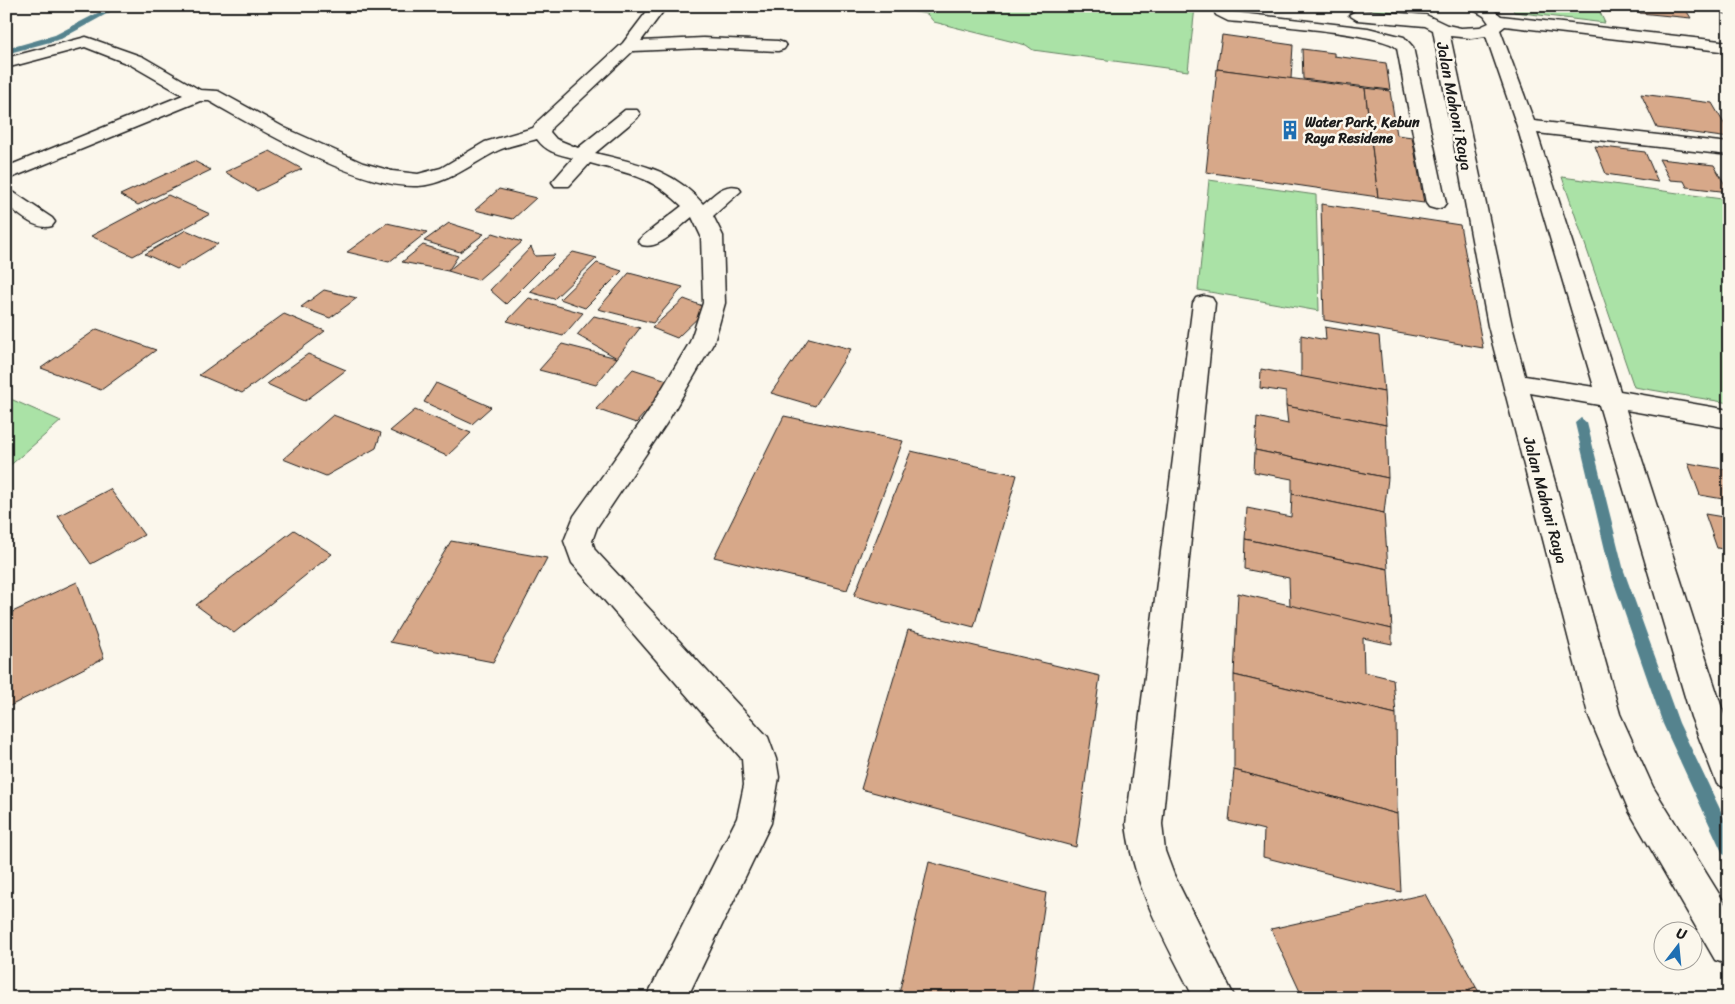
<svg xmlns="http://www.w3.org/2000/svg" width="1735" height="1004" font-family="Sriracha,sans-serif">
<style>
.green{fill:#aae2a6;stroke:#637f61}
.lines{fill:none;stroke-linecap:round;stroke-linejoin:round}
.stream{fill:#55838e;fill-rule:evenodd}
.building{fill:#d7a889;stroke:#1c1c1c}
.minor-casing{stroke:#1c1c1c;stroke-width:3}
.minor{fill:#fbf7ec;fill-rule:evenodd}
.labels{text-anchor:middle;stroke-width:5;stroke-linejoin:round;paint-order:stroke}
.far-poi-label{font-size:14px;font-weight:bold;fill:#1c1c1c;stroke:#fbf7ec;text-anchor:start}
.street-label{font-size:16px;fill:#1c1c1c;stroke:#fbf7ec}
</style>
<rect width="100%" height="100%" fill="#fbf7ec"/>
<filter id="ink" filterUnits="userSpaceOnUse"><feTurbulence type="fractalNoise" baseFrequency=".02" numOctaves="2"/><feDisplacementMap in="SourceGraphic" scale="10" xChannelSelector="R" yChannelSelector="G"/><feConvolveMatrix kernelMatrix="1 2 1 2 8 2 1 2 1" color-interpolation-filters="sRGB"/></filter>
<g filter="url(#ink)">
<g class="green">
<path d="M 879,6 L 1190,6 L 1195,7 L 1188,71 L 1033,50 L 1026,45 L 934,22 L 927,14 Z"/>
<path d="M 1323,6 L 1398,6 L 1407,11 L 1400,15 Z"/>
<path d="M 1512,6 L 1597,6 L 1605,23 L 1514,12 Z"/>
<path d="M 1562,177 L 1729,200 L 1729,403 L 1634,387 Z"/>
<path d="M 1209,180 L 1316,195 L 1319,311 L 1198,290 Z"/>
<path d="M 6,397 L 61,421 L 6,469 Z"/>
</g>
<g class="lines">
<g class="stream">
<path d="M 111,6 L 121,6 L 61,39 L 6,54 L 6,49 L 55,35 Z"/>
<path d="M 1581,418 L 1587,423 L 1624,571 L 1679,723 L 1729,828 L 1729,857 L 1723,854 L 1663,724 L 1610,571 L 1575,423 Z"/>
</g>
</g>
<g class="building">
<path d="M 1637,6 L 1684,7 L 1691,18 L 1640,13 Z"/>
<path d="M 1222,35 L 1293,45 L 1291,79 L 1217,69 Z"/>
<path d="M 1302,49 L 1334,53 L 1334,56 L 1386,63 L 1390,90 L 1303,79 Z"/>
<path d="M 1217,69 L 1365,88 L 1378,197 L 1206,172 Z"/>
<path d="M 1365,88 L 1390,91 L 1397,135 L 1412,137 L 1424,203 L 1378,197 Z"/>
<path d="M 1641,94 L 1712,103 L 1729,132 L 1729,138 L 1657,128 Z"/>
<path d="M 1595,146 L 1645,152 L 1658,182 L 1606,174 Z"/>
<path d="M 270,151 L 302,169 L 257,191 L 225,172 Z"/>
<path d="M 1659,159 L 1714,165 L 1729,192 L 1687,187 L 1684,181 L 1670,180 Z"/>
<path d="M 194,161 L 211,170 L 138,205 L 120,195 Z"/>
<path d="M 499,189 L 536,198 L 513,219 L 475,210 Z"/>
<path d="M 168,195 L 210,214 L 133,256 L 91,236 Z"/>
<path d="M 1321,204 L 1460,225 L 1483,348 L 1324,320 Z"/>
<path d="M 387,223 L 427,232 L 389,262 L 347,252 Z"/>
<path d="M 449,223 L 484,234 L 460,252 L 424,241 Z"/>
<path d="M 186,230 L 218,244 L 177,269 L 145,254 Z"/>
<path d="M 493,233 L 522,242 L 478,280 L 448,271 Z"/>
<path d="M 423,245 L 458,256 L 448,271 L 402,262 Z"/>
<path d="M 531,247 L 535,256 L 555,255 L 506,304 L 490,290 Z"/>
<path d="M 573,252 L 597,258 L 554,299 L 530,292 Z"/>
<path d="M 597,263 L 622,271 L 585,308 L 560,299 Z"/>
<path d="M 629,273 L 683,287 L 653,323 L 598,309 Z"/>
<path d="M 324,290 L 357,298 L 330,318 L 301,307 Z"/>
<path d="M 529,298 L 583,313 L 563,336 L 507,321 Z"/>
<path d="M 684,299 L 708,308 L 677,338 L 652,328 Z"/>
<path d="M 284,314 L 325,331 L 242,393 L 199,375 Z"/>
<path d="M 594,316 L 640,328 L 617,358 L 577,335 Z"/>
<path d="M 1325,327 L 1379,336 L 1384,392 L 1301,377 L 1301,335 L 1326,340 Z"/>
<path d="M 97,329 L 156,350 L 101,390 L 41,368 Z"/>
<path d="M 809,338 L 851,349 L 815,406 L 771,393 Z"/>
<path d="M 562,344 L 617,358 L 596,385 L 539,370 Z"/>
<path d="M 308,354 L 346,370 L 305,401 L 267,384 Z"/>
<path d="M 633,369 L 673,382 L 636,423 L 596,409 Z"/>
<path d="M 1261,369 L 1384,392 L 1386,425 L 1286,406 L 1286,392 L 1260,388 Z"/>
<path d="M 436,383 L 491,407 L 472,424 L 424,402 Z"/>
<path d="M 1286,406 L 1386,425 L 1388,478 L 1255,450 L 1257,417 L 1288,424 Z"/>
<path d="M 415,410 L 471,433 L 447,456 L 390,431 Z"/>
<path d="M 333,415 L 381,433 L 376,448 L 326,476 L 283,459 Z"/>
<path d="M 784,416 L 903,441 L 847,590 L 714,557 Z"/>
<path d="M 1255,450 L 1388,478 L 1384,513 L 1292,494 L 1292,479 L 1254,472 Z"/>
<path d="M 911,451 L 1017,475 L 974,627 L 854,596 Z"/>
<path d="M 1688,463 L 1729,470 L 1729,500 L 1700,495 Z"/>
<path d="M 110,489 L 144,535 L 91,564 L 58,516 Z"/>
<path d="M 1292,494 L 1384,513 L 1388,569 L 1245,539 L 1247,508 L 1291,517 Z"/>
<path d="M 1705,514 L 1729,518 L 1729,550 L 1717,548 Z"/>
<path d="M 294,530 L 332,554 L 234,633 L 196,605 Z"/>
<path d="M 1245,539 L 1388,569 L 1392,629 L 1290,607 L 1289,578 L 1244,569 Z"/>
<path d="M 451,541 L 547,558 L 493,662 L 390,642 Z"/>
<path d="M 77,582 L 104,658 L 6,708 L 6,615 Z"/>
<path d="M 1238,593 L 1392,629 L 1392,644 L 1363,638 L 1364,672 L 1393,679 L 1396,714 L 1234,675 Z"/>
<path d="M 908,630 L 1100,676 L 1076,847 L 861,789 Z"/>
<path d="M 1234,675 L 1396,714 L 1397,814 L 1234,770 Z"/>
<path d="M 1234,770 L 1397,814 L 1401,892 L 1263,857 L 1264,830 L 1229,821 Z"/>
<path d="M 929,862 L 1046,893 L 1031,998 L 898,998 Z"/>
<path d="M 1425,894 L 1476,987 L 1443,998 L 1303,998 L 1271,929 Z"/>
<path d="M 1476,987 L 1483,998 L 1443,998 Z"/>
</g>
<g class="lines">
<defs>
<g id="minor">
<path d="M 651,6 L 667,6 L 641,41 L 703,38 L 778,41 L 784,43 L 786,46 L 784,49 L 778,51 L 703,48 L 633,51 L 552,127 L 550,132 L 556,139 L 578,148 L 625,110 L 637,110 L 640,114 L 637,118 L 595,153 C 638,164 672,168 703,204 C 714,195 723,183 738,187 L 741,191 L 713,216 L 723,236 L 725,303 L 714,342 L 666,424 L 597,527 L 592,541 L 595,550 L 768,737 L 776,759 L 779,777 L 771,823 L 687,998 L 646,998 L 737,818 L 744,785 L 742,759 L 572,563 L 564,541 L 574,516 L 648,412 L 690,342 L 703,303 L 701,236 L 692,217 C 678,228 660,250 642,245 L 638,241 L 642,237 L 682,206 C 651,176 630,174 590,163 L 569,186 L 555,186 L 552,182 L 573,158 C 558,154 546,152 537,139 C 524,143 509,145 497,151 C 471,164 448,184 418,186 C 360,189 259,129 209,101 L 200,101 L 6,180 L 6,167 L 183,95 L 131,65 L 85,47 L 6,68 L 6,58 L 86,37 L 92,39 L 143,57 L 200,90 L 218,91 L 285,128 L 363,163 L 392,171 L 418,174 L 441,168 L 485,142 L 533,128 L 538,121 L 623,43 Z"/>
<path d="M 1212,6 L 1228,6 L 1232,12 L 1368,28 L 1404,37 L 1413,47 L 1446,203 L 1443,207 L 1436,209 L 1429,207 L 1426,203 L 1397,48 C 1382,33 1257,24 1228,21 L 1216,15 Z"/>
<path d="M 1467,6 L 1489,6 L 1501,16 L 1729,42 L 1729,52 L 1505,26 L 1500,30 L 1534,121 L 1729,143 L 1729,155 L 1537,133 L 1620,391 L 1729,410 L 1729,428 L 1626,410 L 1729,730 L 1729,789 L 1717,784 L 1691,717 L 1599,405 L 1530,393 L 1620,714 L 1653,787 L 1729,910 L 1729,965 L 1715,960 L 1629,811 L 1588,714 L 1488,326 L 1433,30 L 1425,26 L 1357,20 L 1349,15 L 1357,10 L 1426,15 L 1447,25 L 1461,28 L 1480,27 L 1489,23 L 1484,16 ZM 1450,36 L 1471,38 L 1486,36 L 1517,126 L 1594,387 L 1525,376 L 1512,326 Z"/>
<path d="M 1719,6 L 1729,6 L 1729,14 L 1723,12 Z"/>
<path d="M 6,190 L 13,192 L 52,218 L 55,222 L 52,226 C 35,231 20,214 6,205 Z"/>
<path d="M 1204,296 L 1212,298 L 1215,303 L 1162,824 L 1165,851 L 1174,875 L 1235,998 L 1194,998 C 1166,943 1133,886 1126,824 L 1193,303 L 1196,298 Z"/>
</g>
</defs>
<use href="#minor" class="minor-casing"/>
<use href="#minor" class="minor"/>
</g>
</g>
<defs>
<symbol id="building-bare" viewBox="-9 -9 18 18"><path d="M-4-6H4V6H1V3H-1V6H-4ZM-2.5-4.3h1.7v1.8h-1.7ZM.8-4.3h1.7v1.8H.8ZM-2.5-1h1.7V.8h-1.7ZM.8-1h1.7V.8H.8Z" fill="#1f6fb2" stroke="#fbf7ec" stroke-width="2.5" paint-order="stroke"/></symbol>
</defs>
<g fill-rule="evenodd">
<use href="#building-bare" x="1276" y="116" width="28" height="28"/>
</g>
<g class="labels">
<g class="far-poi-label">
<text x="1305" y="127">Water Park, Kebun<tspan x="1305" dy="16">Raya Residene</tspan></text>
</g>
<g class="street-label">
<text transform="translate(1455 106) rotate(79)" y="6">Jalan Mahoni Raya</text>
<text transform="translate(1546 500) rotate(75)" y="6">Jalan Mahoni Raya</text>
</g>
</g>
<rect width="1735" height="1004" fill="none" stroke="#fbf7ec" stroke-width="25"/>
<rect x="12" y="12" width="1710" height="979" fill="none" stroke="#1c1c1c" stroke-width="2" filter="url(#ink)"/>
<g transform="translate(1678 946) rotate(16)"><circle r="24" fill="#fbf7ec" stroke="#a29f99"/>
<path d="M0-4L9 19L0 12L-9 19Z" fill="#1f6fb2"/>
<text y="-8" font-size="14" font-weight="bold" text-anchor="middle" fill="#1c1c1c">U</text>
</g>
</svg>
